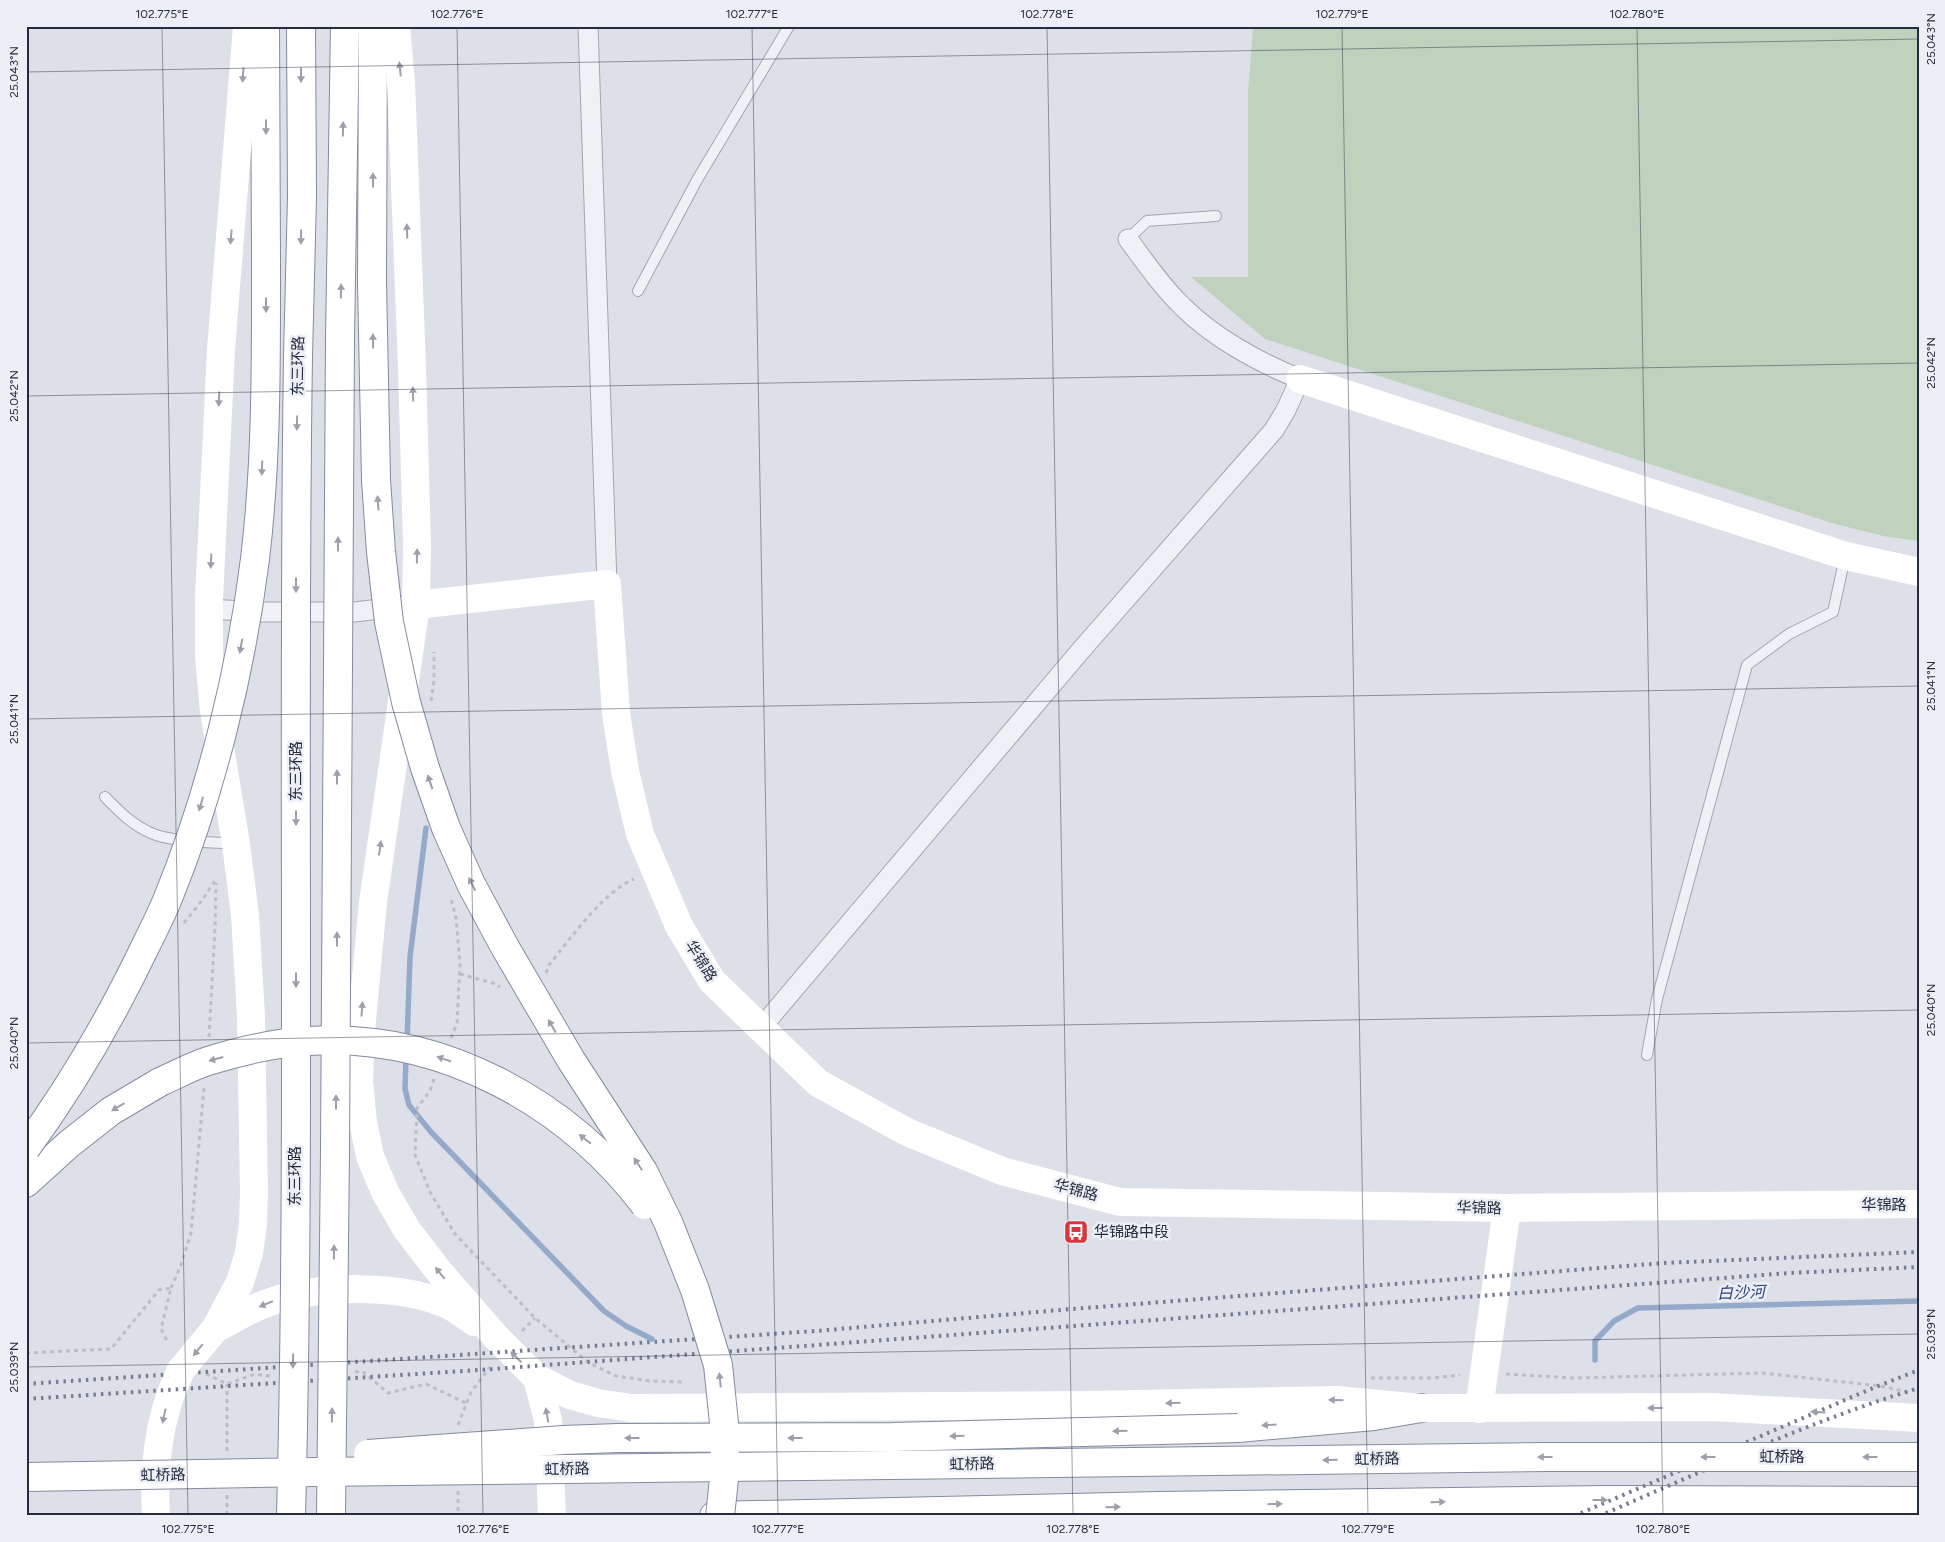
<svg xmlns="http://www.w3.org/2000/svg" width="1945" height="1542" font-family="Figtree,'Noto Sans SC',sans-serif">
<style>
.green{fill:#c0d2be}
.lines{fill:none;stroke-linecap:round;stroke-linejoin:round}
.stream{stroke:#95a9cb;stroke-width:5.5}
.lane-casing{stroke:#a2a6b2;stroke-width:12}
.street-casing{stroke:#a2a6b2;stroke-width:21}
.highway-casing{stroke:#848b9f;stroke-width:30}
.path{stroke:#bbbec6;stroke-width:3;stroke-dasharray:4 4;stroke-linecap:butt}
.lane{stroke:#f0f1f6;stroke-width:10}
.street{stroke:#f0f1f6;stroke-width:19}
.secondary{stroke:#fff;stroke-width:28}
.highway{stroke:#fff;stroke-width:28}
.rail{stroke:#767d92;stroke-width:4;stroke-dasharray:2.5 5;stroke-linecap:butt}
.highway-bridge-casing{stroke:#848b9f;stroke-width:30;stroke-linecap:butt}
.secondary-bridge{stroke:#fff;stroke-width:28}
.highway-bridge{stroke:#fff;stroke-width:28}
.oneway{fill:#9da0a9}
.ticks{fill:none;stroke:#262c3f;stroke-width:1;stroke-opacity:0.45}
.labels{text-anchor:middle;stroke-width:5;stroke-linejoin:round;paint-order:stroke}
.street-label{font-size:15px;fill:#262c3f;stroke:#eceff6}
.poi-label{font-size:15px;fill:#262c3f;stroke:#eceff6;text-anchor:start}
.water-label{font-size:16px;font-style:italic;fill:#2d4576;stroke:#eceff6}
.neatline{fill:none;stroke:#262c3f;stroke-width:2}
.ticks-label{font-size:12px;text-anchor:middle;fill:#262c3f}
</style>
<rect width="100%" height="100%" fill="#dde0e8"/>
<path class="green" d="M 1253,26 L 1919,26 L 1919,541 L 1883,536 L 1835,524 L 1265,339 L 1191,277 L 1248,277 L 1248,92 Z"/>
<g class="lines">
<g class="stream">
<path d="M 407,1042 L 410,957 L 426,828"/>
<path d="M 406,1057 L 405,1089 L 409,1105 L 431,1132 L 604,1311 L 626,1326 L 652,1339"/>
<path d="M 1595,1360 L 1595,1341 L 1614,1321 L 1638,1308 L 1919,1301"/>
</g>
<defs>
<g id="lane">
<path d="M 1128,239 L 1147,221 L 1216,216"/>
<path d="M 638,291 L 697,180 L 789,26"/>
<path d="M 105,797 C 119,811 132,825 151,833 C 170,842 213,842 235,844"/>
<path d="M 1647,1055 L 1657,999 L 1747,665 L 1789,634 L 1833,612 L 1845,557"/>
</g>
<g id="street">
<path d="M 588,26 L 607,584"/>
<path d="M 209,609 L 260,612 L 354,612 L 416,605"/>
<path d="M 760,1029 L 1082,649 L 1274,430 L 1286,410 L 1300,379 C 1260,363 1214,338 1183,307 C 1162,287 1145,262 1128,239"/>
</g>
<g id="highway">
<path d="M 265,26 L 266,257"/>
<path d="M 372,282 L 373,26"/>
<path d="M 340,340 L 345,26"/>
<path d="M 298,357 L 302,196 L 301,26"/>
<path d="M 26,1183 L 69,1144 L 111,1111 L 160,1082"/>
<path d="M 1238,1428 L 1374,1416 L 1421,1408"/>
<path d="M 714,1516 L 1158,1506 L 1604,1500 L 1919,1501"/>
</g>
</defs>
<use href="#lane" class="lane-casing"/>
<use href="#street" class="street-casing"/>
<use href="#highway" class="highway-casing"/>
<g class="path">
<path d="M 431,701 L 434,681 L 434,652"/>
<path d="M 184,923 L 203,899 L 216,879"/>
<path d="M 546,973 L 549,965 C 571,938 603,892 634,879"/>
<path d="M 460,974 L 496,984 L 500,987"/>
<path d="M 209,1037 L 215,928 L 216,883"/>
<path d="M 451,1038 L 457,1023 L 460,963 L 456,918 L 451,899"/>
<path d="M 434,1079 L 430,1091 L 417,1108 L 415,1155 L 430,1192 L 455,1234 L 535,1318 L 589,1363 L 616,1376 L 650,1381 L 683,1382"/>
<path d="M 171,1288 L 181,1265 L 191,1233 L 204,1088"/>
<path d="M 522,1331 L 535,1318"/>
<path d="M 26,1353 L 111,1349 L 159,1290 L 171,1288 L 161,1329 L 168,1343"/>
<path d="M 355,1372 L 362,1371 L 388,1393 L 426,1384 L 466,1403"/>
<path d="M 206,1374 L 227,1384 L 255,1374 L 270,1376"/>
<path d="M 1506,1374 L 1574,1378 L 1762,1373 L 1881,1386 L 1911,1393"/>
<path d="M 1371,1378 L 1432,1378 L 1460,1375"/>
<path d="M 458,1425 L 471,1392 L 490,1367"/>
<path d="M 227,1451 L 227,1384"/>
<path d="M 458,1491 L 458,1516"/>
<path d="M 227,1495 L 227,1516"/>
</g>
<use href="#lane" class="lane"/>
<use href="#street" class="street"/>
<g class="secondary">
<path d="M 396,26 L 401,82 L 412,367 L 417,546 L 416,605 L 373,902 L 361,1031 L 359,1081 L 363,1122 L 370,1156 L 385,1192 L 407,1230 L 441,1274 L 495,1336 L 537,1378 L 570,1395 L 598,1403 L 631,1408 L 1088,1405 L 1337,1400 L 1421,1408 L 1711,1407 L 1919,1418"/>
<path d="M 1300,379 L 1846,556 L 1919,572"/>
<path d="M 416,605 L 607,584 L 616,713 L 625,771 L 640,834 L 679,926 L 712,981 L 818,1083 L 907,1132 L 1002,1171 L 1120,1202 L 1507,1208 L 1919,1204"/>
<path d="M 215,1329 L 240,1282 L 249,1253 L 253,1224 L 254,1193 L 251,1016 L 245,915 L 236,844 L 214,711 L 209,657 L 209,599 L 221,349 L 247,26"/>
<path d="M 215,1329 C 233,1320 251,1308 270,1302 C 320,1285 403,1283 452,1307 C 459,1311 467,1317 474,1322"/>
<path d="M 537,1378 L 548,1420 L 552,1516"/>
<path d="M 1479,1409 L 1507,1208"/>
<path d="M 156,1516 C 153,1467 159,1415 181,1370"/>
</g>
<use href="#highway" class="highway"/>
<g class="rail">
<path d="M 26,1384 L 816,1331 L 1072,1309 L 1664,1263 L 1919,1252"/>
<path d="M 26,1399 L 479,1370 L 1790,1273 L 1919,1267"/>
<path d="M 1574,1516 L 1873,1388 L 1919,1370"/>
<path d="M 1599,1516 C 1704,1471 1809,1421 1919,1388"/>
</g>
<defs>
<g id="highway-bridge">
<path d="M 372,282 L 376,480 L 381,552 L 389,622 L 406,702 L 425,768 L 446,828 L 471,884 L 506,949 L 571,1060 L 643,1171 L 668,1222 L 695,1290 L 718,1365 L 724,1423 L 725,1470 L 720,1516"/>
<path d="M 160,1082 C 176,1075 192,1066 208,1061 C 240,1051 275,1043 308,1041 C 440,1032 567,1102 645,1205"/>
<path d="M 26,1148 C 73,1084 112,1016 146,945 C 154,929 162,913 168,898 C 211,793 241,671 255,559 C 267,459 266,357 266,257"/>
<path d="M 368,1454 L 563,1440 L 618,1438 L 893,1437 L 1238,1428"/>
<path d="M 26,1477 L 315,1472 L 1548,1457 L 1919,1457"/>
<path d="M 291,1516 C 301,1129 292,743 298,357"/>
<path d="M 331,1516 L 335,1151 L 340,340"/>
</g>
</defs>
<use href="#highway-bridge" class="highway-bridge-casing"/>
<path class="secondary-bridge" d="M 181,1370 L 215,1329"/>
<use href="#highway-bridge" class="highway-bridge"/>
</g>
<defs><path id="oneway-solid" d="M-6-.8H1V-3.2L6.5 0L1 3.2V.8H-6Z" transform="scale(1.25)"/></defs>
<g class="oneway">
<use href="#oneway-solid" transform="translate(400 69) rotate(-96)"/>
<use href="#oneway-solid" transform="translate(243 75) rotate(94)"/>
<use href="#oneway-solid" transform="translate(301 75) rotate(90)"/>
<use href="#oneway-solid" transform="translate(266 127) rotate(90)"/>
<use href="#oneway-solid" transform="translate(343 129) rotate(-89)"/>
<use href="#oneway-solid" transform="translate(373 180) rotate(-90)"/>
<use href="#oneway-solid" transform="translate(407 231) rotate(-92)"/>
<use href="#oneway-solid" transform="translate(231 237) rotate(95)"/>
<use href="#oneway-solid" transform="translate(301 237) rotate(91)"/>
<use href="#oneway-solid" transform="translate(341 291) rotate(-89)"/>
<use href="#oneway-solid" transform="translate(266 305) rotate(90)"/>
<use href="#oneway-solid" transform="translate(373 341) rotate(-91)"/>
<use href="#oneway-solid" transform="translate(413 394) rotate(-92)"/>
<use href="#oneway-solid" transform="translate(219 399) rotate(93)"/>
<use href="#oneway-solid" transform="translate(297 423) rotate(91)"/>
<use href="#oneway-solid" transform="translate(262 468) rotate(92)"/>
<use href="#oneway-solid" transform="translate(378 503) rotate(-94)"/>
<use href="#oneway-solid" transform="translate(338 544) rotate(-90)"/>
<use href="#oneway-solid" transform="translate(417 556) rotate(-89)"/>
<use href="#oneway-solid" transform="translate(211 561) rotate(93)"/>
<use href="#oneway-solid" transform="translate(296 585) rotate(90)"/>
<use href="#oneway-solid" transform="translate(241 646) rotate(100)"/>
<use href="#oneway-solid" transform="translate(337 777) rotate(-90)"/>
<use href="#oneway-solid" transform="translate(430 782) rotate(-109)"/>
<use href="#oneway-solid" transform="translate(201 804) rotate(106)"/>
<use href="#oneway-solid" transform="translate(296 818) rotate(90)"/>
<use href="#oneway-solid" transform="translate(380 848) rotate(-82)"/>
<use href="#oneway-solid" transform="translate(472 884) rotate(-116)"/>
<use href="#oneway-solid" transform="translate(337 939) rotate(-90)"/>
<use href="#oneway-solid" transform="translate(296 980) rotate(90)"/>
<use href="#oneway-solid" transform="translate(362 1009) rotate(-86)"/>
<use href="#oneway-solid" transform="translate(552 1026) rotate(-121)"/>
<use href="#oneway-solid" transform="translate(216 1059) rotate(165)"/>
<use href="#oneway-solid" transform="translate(444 1059) rotate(-161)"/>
<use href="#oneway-solid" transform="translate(336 1102) rotate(-90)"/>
<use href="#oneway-solid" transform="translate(118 1107) rotate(149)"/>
<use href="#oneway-solid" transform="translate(585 1139) rotate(-142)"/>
<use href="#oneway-solid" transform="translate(638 1164) rotate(-123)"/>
<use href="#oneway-solid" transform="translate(334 1252) rotate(-89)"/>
<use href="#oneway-solid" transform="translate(440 1273) rotate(-129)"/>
<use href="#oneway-solid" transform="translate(266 1304) rotate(157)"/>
<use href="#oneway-solid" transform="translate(198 1350) rotate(129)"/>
<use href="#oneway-solid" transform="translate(516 1357) rotate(-136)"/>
<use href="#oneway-solid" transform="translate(293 1361) rotate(91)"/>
<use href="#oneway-solid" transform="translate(720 1380) rotate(-96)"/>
<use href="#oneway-solid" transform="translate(1336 1400) rotate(-179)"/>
<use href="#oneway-solid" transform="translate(1173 1403) rotate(179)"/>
<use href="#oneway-solid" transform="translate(1655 1408) rotate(180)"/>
<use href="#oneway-solid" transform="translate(1818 1412) rotate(-177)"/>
<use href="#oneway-solid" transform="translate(332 1415) rotate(-89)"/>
<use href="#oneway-solid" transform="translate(547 1415) rotate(-100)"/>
<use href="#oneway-solid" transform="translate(164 1416) rotate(102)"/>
<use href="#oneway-solid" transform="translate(1269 1425) rotate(176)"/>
<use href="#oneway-solid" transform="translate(1120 1431) rotate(178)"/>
<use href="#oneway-solid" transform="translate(957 1436) rotate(178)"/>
<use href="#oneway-solid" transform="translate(632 1438) rotate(180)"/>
<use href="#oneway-solid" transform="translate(795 1438) rotate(180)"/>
<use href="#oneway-solid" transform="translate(1545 1457) rotate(180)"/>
<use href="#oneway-solid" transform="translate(1708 1457) rotate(-180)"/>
<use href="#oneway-solid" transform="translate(1870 1457) rotate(-180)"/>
<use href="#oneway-solid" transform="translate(1330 1460) rotate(179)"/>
<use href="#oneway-solid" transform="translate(1600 1500)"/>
<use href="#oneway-solid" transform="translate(1438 1502) rotate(-1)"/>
<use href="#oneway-solid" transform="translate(1275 1504) rotate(-1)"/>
<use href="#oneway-solid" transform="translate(1113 1507) rotate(-1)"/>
</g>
<path class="ticks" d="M 162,26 L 188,1516M 457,26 L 483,1516M 752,26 L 778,1516M 1047,26 L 1073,1516M 1342,26 L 1368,1516M 1637,26 L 1663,1516M 26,72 L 1919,39M 26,396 L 1919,363M 26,719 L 1919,686M 26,1043 L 1919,1010M 26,1367 L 1919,1334"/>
<defs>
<symbol id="bus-square" viewBox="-11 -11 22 22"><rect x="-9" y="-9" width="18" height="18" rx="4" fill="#d6393d" stroke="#eceff6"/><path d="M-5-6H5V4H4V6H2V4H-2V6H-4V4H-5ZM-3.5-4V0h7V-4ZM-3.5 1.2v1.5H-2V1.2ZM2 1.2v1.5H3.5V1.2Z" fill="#fff"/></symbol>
</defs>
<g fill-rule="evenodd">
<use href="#bus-square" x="1062" y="1218" width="28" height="28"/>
</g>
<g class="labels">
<g class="street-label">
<text transform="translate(298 366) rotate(-89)" y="5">东三环路</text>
<text transform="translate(296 771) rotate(-90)" y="5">东三环路</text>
<text transform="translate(701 961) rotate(58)" y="5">华锦路</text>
<text transform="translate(295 1176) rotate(-90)" y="5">东三环路</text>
<text transform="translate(1076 1190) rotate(15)" y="5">华锦路</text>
<text x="1884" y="1210">华锦路</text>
<text transform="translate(1479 1208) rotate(1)" y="5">华锦路</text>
<text x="1782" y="1462">虹桥路</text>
<text transform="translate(1377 1459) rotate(-1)" y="5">虹桥路</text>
<text transform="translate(972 1464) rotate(-1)" y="5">虹桥路</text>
<text transform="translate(567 1469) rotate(-1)" y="5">虹桥路</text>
<text transform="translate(163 1475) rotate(-1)" y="5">虹桥路</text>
</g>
<g class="poi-label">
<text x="1094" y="1237">华锦路中段</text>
</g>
<g class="water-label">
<text transform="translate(1741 1292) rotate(-2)" y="6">白沙河</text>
</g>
</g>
<rect width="1945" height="1542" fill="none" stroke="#eceff6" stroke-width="55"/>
<rect x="28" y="28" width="1890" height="1486" class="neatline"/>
<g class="ticks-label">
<text x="162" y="18">102.775°E</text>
<text x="457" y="18">102.776°E</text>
<text x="752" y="18">102.777°E</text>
<text x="1047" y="18">102.778°E</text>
<text x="1342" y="18">102.779°E</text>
<text x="1637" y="18">102.780°E</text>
<text transform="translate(1931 39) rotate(-90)" y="4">25.043°N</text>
<text transform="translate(14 72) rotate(-90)" y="4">25.043°N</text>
<text transform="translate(1931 363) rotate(-90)" y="4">25.042°N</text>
<text transform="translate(14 396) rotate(-90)" y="4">25.042°N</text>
<text transform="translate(1931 686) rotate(-90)" y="4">25.041°N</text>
<text transform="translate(14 719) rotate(-90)" y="4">25.041°N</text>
<text transform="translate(1931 1010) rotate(-90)" y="4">25.040°N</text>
<text transform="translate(14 1043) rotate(-90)" y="4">25.040°N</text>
<text transform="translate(1931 1334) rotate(-90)" y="4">25.039°N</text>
<text transform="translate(14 1367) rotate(-90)" y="4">25.039°N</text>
<text x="188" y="1533">102.775°E</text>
<text x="483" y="1533">102.776°E</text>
<text x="778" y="1533">102.777°E</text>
<text x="1073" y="1533">102.778°E</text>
<text x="1368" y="1533">102.779°E</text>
<text x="1663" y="1533">102.780°E</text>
</g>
</svg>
